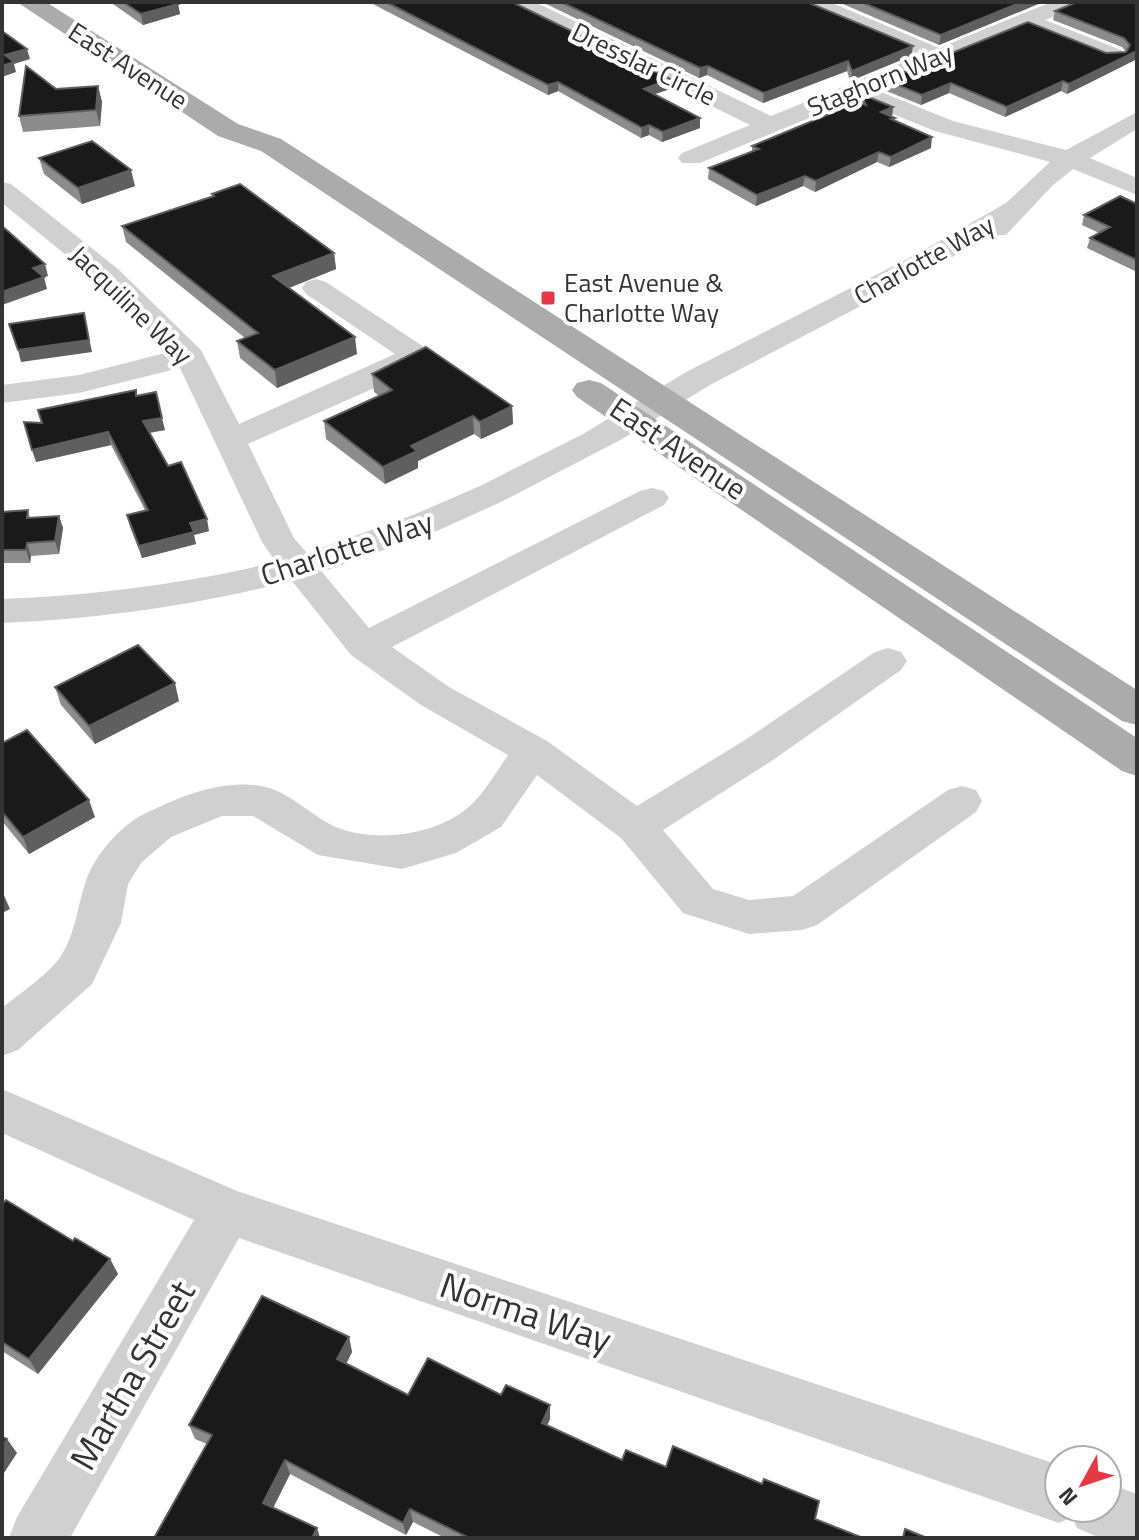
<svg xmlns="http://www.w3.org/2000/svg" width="1139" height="1540" font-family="'Titillium Web',sans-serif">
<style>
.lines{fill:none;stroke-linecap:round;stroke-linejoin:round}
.minor{fill:#d0d0d0;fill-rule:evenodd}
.major{fill:#ababab;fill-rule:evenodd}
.wall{fill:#8c8c8c}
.shaded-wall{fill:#5f5f5f}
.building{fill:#1a1a1a;stroke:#5f5f5f;stroke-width:2}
.poi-dot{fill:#e63946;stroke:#fff;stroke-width:3}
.labels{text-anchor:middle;stroke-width:8;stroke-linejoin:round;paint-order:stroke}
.far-street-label{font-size:26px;fill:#333;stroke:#fff}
.far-poi-label{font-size:26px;fill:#333;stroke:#fff;text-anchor:start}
.street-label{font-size:30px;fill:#333;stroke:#fff}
.near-street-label{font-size:36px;fill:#333;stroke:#fff}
</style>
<rect width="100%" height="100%" fill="#fff"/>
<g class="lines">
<g class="minor">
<path d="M 507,2 L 535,2 L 771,116 L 919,56 L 803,7 L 800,2 L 830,2 L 939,48 L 1051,2 L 1081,2 L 1078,7 L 1045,20 L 1121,50 L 1125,55 L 1121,60 L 1105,60 L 1026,28 L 876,90 L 953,121 L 1066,150 L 1137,112 L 1137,129 L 1090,158 L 1137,178 L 1137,195 L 1073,169 L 1053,185 L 1006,235 L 989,235 L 937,266 L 710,385 L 624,438 L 503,501 L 437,531 L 322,572 L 369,628 L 640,491 L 652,488 L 664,491 L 669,498 L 664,505 L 392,647 L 449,687 L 547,741 L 637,806 L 745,740 L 875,652 L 888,648 L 901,652 L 907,661 L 901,670 L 773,760 L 663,830 L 713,889 L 749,900 L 793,896 L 948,790 L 962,786 L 976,790 L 982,801 L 976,812 L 817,925 L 802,930 L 749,934 L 683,913 L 621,838 L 537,775 L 501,827 L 456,853 L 402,869 L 318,855 L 253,816 L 222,816 L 171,837 L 141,863 L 128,884 L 121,923 L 92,984 L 18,1050 L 2,1056 L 2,1008 C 19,994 50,973 61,956 C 76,932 77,907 86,881 C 94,856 121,825 144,814 C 179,797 221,779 261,786 C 291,791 313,819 341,829 C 381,843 441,834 472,804 C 486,790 497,771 508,755 L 421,705 L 351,655 L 292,581 C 195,605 101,619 2,623 L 2,599 C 96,595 185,584 276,562 L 262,542 L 180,368 L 79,393 L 2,403 L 2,385 L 79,375 L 169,352 L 98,281 L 2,203 L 2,182 L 11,184 L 118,269 L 201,350 L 239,424 L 395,354 L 306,294 L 302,288 L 306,282 L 316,279 L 326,282 L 424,347 L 428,353 L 413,371 L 248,444 L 294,538 L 307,553 L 413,515 L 480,486 L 583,434 L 688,371 L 917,254 L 1006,203 L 1050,162 L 935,131 L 855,99 L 700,163 L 682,163 L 678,158 L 682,153 L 750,125 L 510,7 Z"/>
<path d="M 2,1089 L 237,1191 L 1059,1465 L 1059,1508 L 1107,1508 L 1107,1483 L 1137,1494 L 1137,1538 L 1100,1538 L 1077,1528 L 1072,1517 L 1059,1523 L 239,1238 L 70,1538 L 9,1538 L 17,1517 L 194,1220 L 2,1133 Z"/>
</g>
<g class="major">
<path d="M 17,2 L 46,2 L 238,124 L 281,139 L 1137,690 L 1137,725 L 1122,721 L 261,151 L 218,136 Z"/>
<path d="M 589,380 L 601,383 L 1137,738 L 1137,776 L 1122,771 L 577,397 L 572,390 L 577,383 Z"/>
</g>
</g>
<g class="wall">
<path d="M 110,2 L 175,2 L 178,4 L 180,14 L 143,25 Z"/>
<path d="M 369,2 L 512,2 L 670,79 L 670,89 L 655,94 L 700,118 L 700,128 L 662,142 L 649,135 L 641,138 L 558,91 L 548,95 Z"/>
<path d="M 542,2 L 807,2 L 913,46 L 911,56 L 850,81 L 847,71 L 763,103 L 707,75 L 699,78 Z"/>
<path d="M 838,2 L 1043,2 L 939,45 Z"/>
<path d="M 1137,2 L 1137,59 L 1067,94 L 1061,91 L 1005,117 L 949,93 L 921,105 L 884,90 L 885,80 L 1106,53 L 1126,52 L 1122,47 L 1053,20 L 1055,11 Z"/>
<path d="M 98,86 L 102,102 L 100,126 L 23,132 L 19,116 L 56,89 Z"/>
<path d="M 861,94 L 893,107 L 892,116 L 894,121 L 931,148 L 889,167 L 877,162 L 815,192 L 803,186 L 756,206 L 708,179 L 709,168 L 752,151 L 752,146 L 860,103 Z"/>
<path d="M 39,158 L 135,186 L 82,204 L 44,174 Z"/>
<path d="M 212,194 L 334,253 L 336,269 L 289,288 L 357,354 L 277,388 L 240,358 L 237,341 L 245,338 L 126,242 L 122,226 L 212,197 Z"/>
<path d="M 1137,204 L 1137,272 L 1087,248 L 1090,238 L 1099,233 L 1082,225 L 1084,215 Z"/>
<path d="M 372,374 L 512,406 L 513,424 L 481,439 L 474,434 L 418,461 L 418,468 L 385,484 L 326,439 L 324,421 L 379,396 L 374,392 Z"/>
<path d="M 137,396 L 165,430 L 150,433 L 168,466 L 209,531 L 194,535 L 196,544 L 142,558 L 130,527 L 127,515 L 145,510 L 111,445 L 36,462 Z"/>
<path d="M 28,510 L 30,518 L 59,516 L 63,528 L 59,554 L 31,556 L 30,563 L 2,563 L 2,512 Z"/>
<path d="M 55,687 L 179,701 L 95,744 L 61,705 Z"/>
<path d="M 2,743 L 95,817 L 29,854 L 2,821 Z"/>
<path d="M 2,1205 L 110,1259 L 118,1274 L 38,1374 L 2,1351 Z"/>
<path d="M 349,1337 L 352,1352 L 346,1364 L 408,1395 L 550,1419 L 547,1425 L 622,1460 L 666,1467 L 815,1519 L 863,1538 L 445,1538 L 413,1522 L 406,1535 L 290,1474 L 273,1508 L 317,1528 L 320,1538 L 154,1538 L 207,1444 L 195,1439 L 189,1425 Z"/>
</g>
<g class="shaded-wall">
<path d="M 1022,2 L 1043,2 L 939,45 L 941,35 Z"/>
<path d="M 178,4 L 180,14 L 143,25 L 141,14 Z"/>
<path d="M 913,46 L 911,56 L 850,81 L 852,71 Z"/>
<path d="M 27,49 L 30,59 L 14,64 L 16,72 L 2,77 L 2,66 L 5,55 Z"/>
<path d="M 1137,51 L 1137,59 L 1067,94 L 1069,84 Z"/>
<path d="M 848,61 L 847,71 L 763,103 L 764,93 Z"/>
<path d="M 708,66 L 707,75 L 699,78 L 700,68 Z"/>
<path d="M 670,79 L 670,89 L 643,98 L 644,89 Z"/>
<path d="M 1063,81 L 1061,91 L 1005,117 L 1007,107 Z"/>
<path d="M 558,82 L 558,91 L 548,95 L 548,85 Z"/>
<path d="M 951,83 L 949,93 L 921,105 L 922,95 Z"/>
<path d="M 98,86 L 102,102 L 100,126 L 96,110 Z"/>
<path d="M 893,107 L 892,117 L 881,112 Z"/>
<path d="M 700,118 L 700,128 L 662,142 L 663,132 Z"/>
<path d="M 649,125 L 649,135 L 641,138 L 642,128 Z"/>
<path d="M 932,137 L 931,148 L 889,167 L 891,157 Z"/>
<path d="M 879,152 L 877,162 L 815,192 L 816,181 Z"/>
<path d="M 131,170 L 135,186 L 82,204 L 78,188 Z"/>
<path d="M 805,176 L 803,186 L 756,206 L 757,195 Z"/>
<path d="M 334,253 L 336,269 L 276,293 L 273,276 Z"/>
<path d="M 45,264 L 48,276 L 36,280 L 33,268 Z"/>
<path d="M 44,277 L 47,289 L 2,305 L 2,292 Z"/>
<path d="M 84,313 L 92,352 L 21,362 L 18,350 Z"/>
<path d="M 355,337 L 357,354 L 277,388 L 275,370 Z"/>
<path d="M 512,406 L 513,424 L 481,439 L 480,422 Z"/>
<path d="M 473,416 L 474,434 L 418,461 L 418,468 L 385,484 L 383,467 L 411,446 Z"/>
<path d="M 162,418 L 165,430 L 146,433 L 143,421 Z"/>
<path d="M 108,432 L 111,445 L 36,462 L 32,450 Z"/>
<path d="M 59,516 L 63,528 L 59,554 L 55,541 Z"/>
<path d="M 207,519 L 209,531 L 194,535 L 196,544 L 142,558 L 139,546 L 190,523 Z"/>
<path d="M 27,543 L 31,556 L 30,563 L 26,550 Z"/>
<path d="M 175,683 L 179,701 L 95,744 L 89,726 Z"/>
<path d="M 89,800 L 95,817 L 29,854 L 23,837 Z"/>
<path d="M 2,891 L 10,909 L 2,913 Z"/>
<path d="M 110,1259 L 118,1274 L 38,1374 L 29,1359 Z"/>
<path d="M 349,1337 L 352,1352 L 341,1374 L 337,1359 Z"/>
<path d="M 550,1405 L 550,1419 L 542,1437 L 542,1423 Z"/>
<path d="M 7,1439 L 17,1453 L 2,1476 L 2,1447 Z"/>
<path d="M 285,1460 L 290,1474 L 269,1516 L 263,1503 Z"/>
<path d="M 410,1509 L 413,1522 L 406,1535 L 403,1523 Z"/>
<path d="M 317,1528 L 320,1538 L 312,1538 Z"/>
</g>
<g class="building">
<path d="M 123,2 L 175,2 L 178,4 L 141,14 Z"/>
<path d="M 386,2 L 512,2 L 670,79 L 644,89 L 700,118 L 663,132 L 649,125 L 642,128 L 558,82 L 548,85 Z"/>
<path d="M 561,2 L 807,2 L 913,46 L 852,71 L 848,61 L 764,93 L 708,66 L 700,68 Z"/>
<path d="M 861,2 L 1022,2 L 941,35 Z"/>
<path d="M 1077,2 L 1137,2 L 1137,51 L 1069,84 L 1063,81 L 1007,107 L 951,83 L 922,95 L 885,80 L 1028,22 L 1106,53 L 1126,52 L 1130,45 L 1124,38 L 1055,11 Z"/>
<path d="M 2,31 L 27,49 L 5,55 L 14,62 L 2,66 Z"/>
<path d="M 26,66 L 56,89 L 98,86 L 96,110 L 19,116 Z"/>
<path d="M 861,94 L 893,107 L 881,112 L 895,118 L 891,119 L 932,137 L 891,157 L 879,152 L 816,181 L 805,176 L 757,195 L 709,168 L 759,149 L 752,146 L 858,102 L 866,105 Z"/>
<path d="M 92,141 L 131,170 L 78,188 L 39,158 Z"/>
<path d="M 240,184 L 334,253 L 273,276 L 355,337 L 275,370 L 237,341 L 258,333 L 122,226 L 214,196 L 212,194 Z"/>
<path d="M 1120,196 L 1137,204 L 1137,260 L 1090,238 L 1110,227 L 1084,215 Z"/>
<path d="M 2,226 L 45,264 L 33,268 L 44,277 L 2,292 Z"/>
<path d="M 84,313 L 89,340 L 18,350 L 9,324 Z"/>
<path d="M 426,347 L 512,406 L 480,422 L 473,416 L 411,446 L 417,451 L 383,467 L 324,421 L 392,390 L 372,374 Z"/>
<path d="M 136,390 L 136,396 L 156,392 L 162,418 L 143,421 L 168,466 L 181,462 L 207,519 L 190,523 L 194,532 L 139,546 L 127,515 L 148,510 L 108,432 L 32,450 L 24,422 L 42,423 L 38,410 Z"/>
<path d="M 28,510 L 27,518 L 59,516 L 55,541 L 27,543 L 26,550 L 2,550 L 2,512 Z"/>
<path d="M 138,645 L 175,683 L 89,726 L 55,687 Z"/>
<path d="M 27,730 L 89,800 L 23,837 L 2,812 L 2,743 Z"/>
<path d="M 6,1200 L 73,1241 L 75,1238 L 110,1259 L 29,1359 L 2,1342 L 2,1205 Z"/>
<path d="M 262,1296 L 349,1337 L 337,1359 L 408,1395 L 428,1358 L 501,1395 L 506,1385 L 550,1405 L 542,1423 L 622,1460 L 626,1450 L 666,1467 L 673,1446 L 762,1484 L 764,1479 L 819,1501 L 815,1519 L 863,1538 L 469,1538 L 410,1509 L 403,1523 L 285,1460 L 263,1503 L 317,1528 L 312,1538 L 154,1538 L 212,1435 L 189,1425 Z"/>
<path d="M 2,1437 L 7,1439 L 2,1447 Z"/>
<path d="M 905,1529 L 927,1538 L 903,1538 Z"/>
</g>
<rect class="poi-dot" x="540" y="290" width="16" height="16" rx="4"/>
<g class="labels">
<g class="far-street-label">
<text transform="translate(644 64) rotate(26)" y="9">Dresslar Circle</text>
<text transform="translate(128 66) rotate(33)" y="9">East Avenue</text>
<text transform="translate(880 80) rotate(-22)" y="9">Staghorn Way</text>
<text transform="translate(924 260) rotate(-29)" y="9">Charlotte Way</text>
<text transform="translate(131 305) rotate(44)" y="9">Jacquiline Way</text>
</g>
<g class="far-poi-label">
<text x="564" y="292">East Avenue &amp;<tspan x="564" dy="30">Charlotte Way</tspan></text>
</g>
<g class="street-label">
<text transform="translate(678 449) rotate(34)" y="10">East Avenue</text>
<text transform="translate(347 549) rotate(-18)" y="10">Charlotte Way</text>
</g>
<g class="near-street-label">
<text transform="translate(526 1312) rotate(19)" y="13">Norma Way</text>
<text transform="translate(132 1375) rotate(-60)" y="13">Martha Street</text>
</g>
</g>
<rect width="1139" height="1540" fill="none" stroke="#333333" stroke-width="8"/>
<g transform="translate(1083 1484) rotate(230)"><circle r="38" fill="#ffffff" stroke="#adadad" stroke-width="2"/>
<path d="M0-6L14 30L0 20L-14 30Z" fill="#e63946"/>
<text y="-12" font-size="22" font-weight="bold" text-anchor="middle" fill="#333333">N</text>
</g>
</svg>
